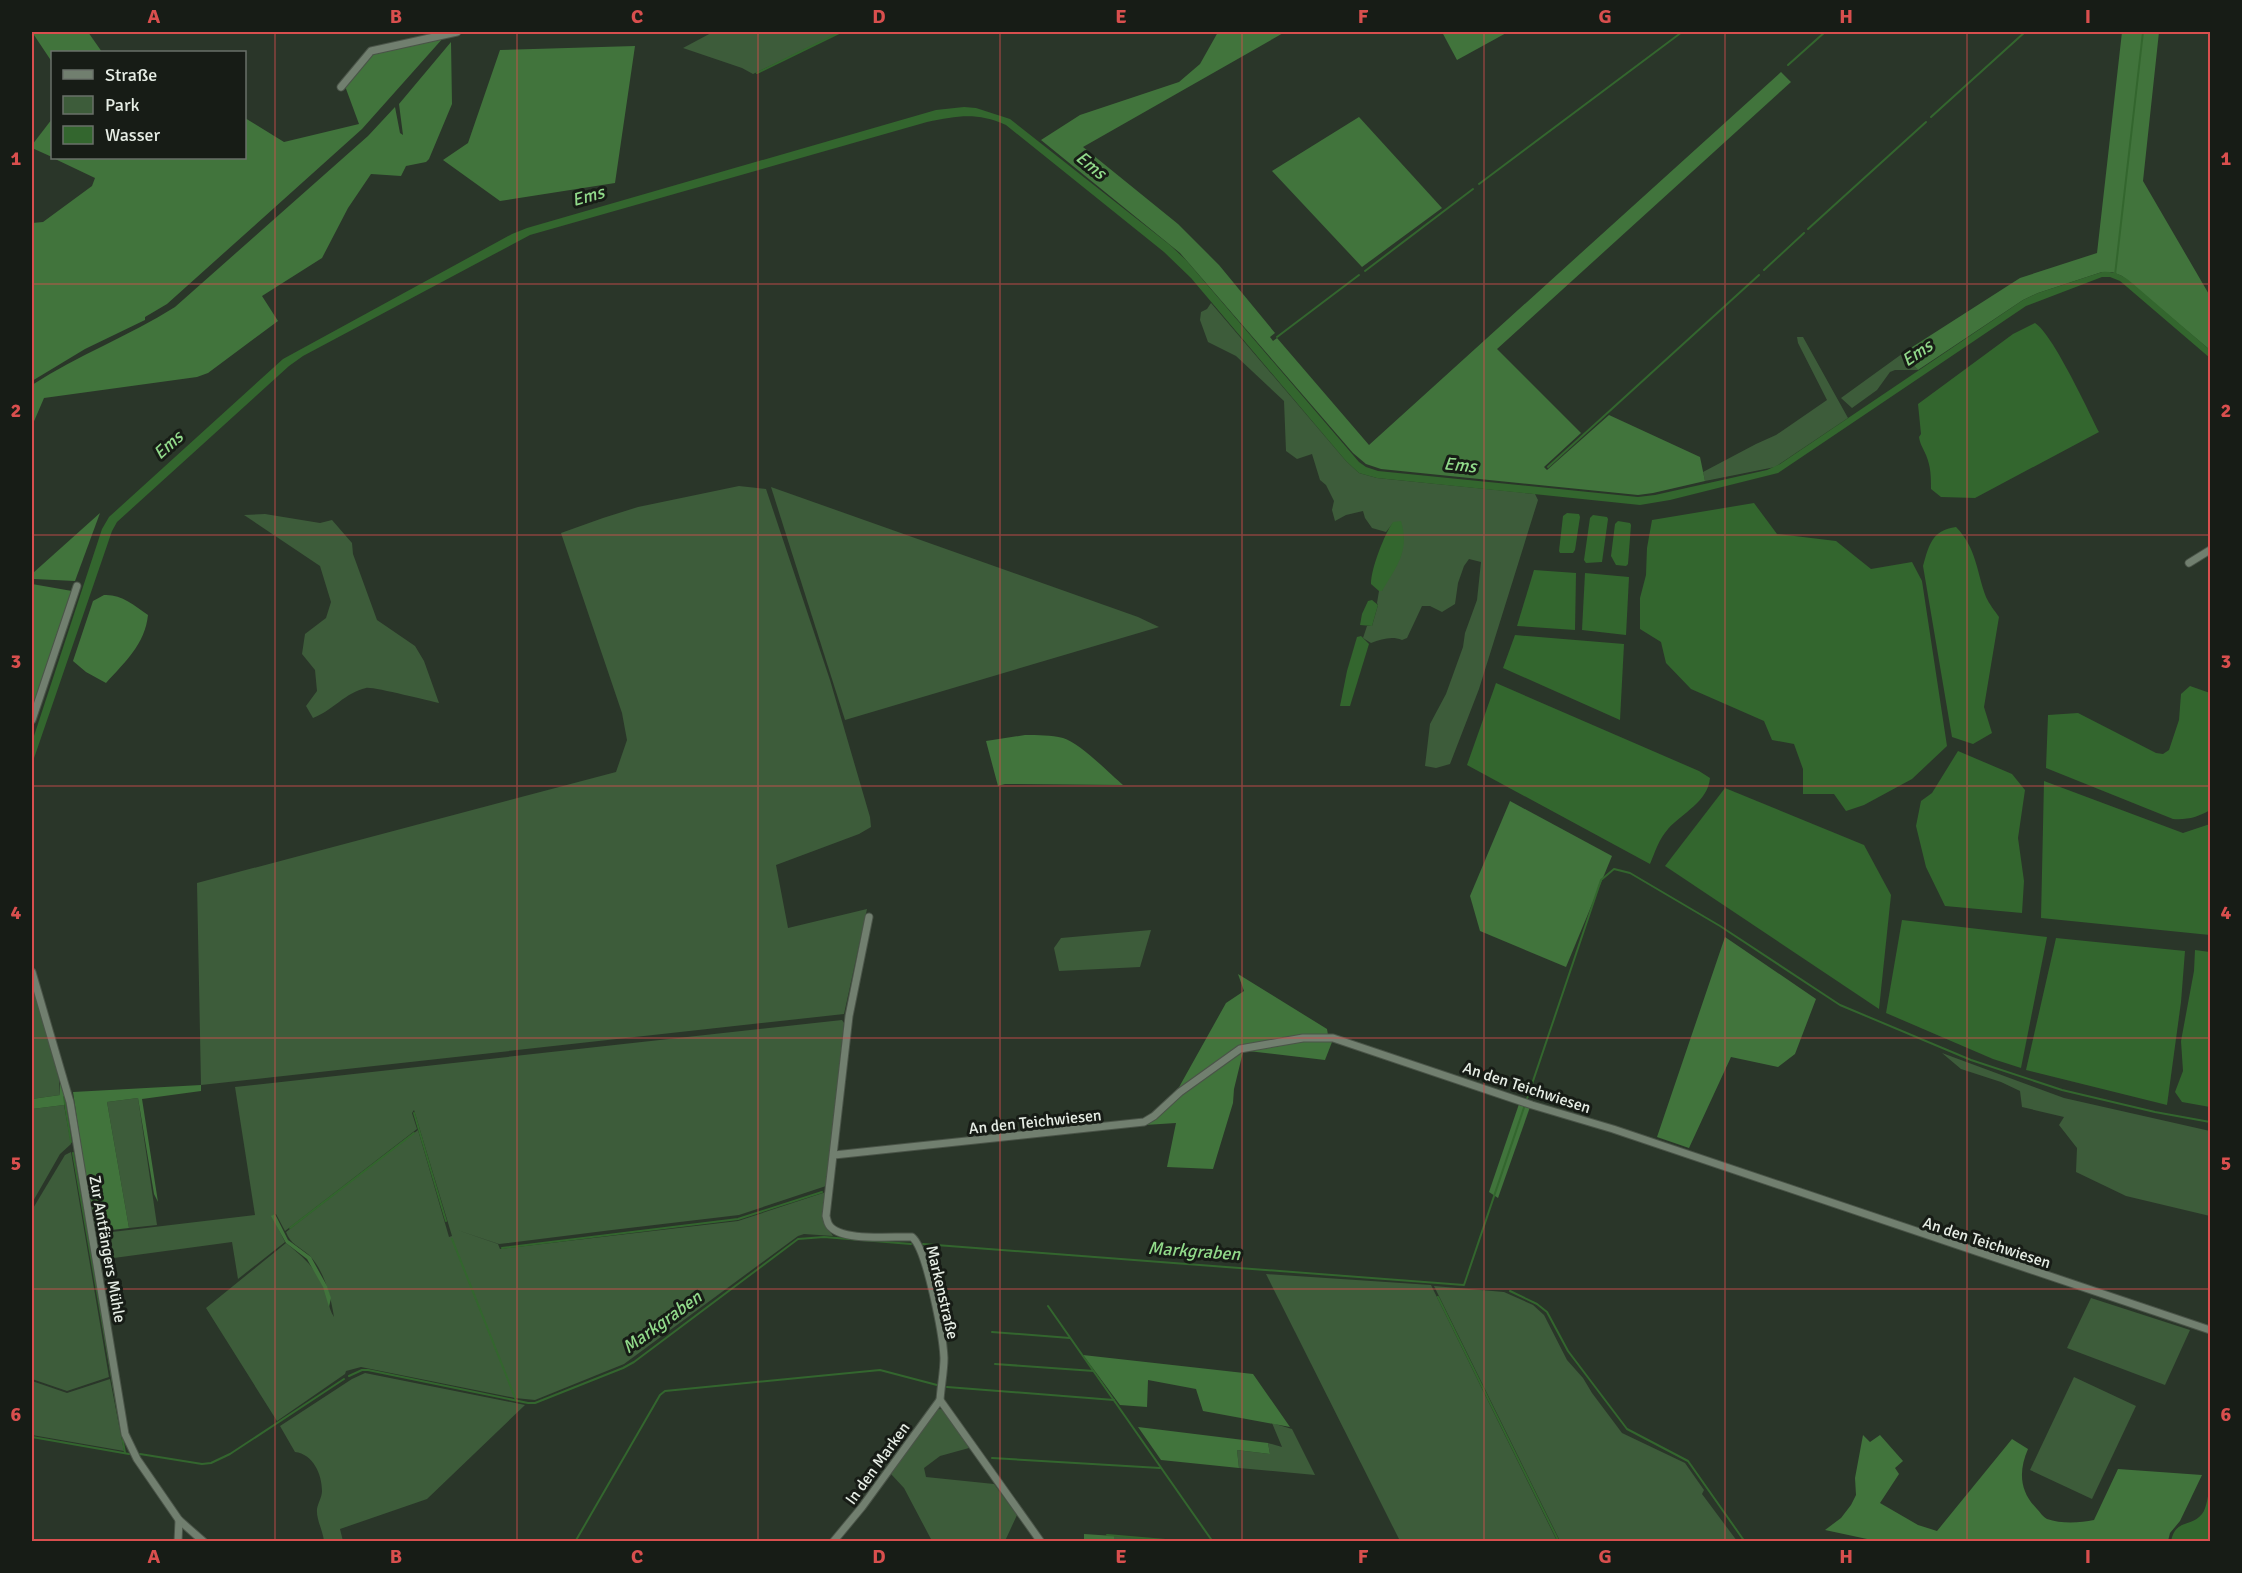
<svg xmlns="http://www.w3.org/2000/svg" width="2242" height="1573" font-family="Signika,sans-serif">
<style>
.green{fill:#3d5c3a}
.forest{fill:#41743c}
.water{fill:#33662e}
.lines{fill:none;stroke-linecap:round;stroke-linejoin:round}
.stream{stroke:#33662e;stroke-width:2}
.street-casing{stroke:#4a5448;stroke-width:9}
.street{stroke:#717f6f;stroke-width:7}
.grid{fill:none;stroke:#d94f4e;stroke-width:1.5;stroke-opacity:0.55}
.labels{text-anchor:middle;stroke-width:6;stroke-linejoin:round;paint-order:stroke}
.street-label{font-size:16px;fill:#e6ede5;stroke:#171c16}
.water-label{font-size:18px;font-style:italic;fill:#91da8a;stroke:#171c16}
.neatline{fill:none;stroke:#d94f4e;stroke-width:2}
.grid-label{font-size:20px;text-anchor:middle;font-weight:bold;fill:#d94f4e}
</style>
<rect width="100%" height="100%" fill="#2a3629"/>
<g class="green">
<path d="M 713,32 L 841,32 L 753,74 L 742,68 L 683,48 Z"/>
<path d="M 1211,303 L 1346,461 L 1359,473 L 1377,478 L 1535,494 L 1538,500 L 1479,689 L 1450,764 L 1436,768 L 1425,766 L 1430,724 L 1446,694 L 1463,647 L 1465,633 L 1477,600 L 1481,562 L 1469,559 L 1464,566 L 1458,583 L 1455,604 L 1442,612 L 1430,606 L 1422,606 L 1407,638 L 1402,640 C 1392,636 1382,639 1371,643 L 1363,638 L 1367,626 L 1372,626 L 1378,605 L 1377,603 L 1379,591 L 1382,591 L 1393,523 L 1386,532 L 1372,528 L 1365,518 L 1363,511 L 1346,515 L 1335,521 L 1332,510 L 1334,501 L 1326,485 L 1320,480 L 1312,454 L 1297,459 L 1286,451 L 1284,401 L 1236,356 L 1208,342 L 1200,320 L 1201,312 L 1207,309 Z"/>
<path d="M 1797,337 L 1803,337 L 1848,418 L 1775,467 L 1705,481 L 1703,472 L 1756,444 L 1776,435 L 1827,400 L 1798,343 Z"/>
<path d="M 1906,351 L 1910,362 L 1918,370 L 1895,370 L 1890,372 L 1877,390 L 1852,408 L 1841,398 Z"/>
<path d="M 739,486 L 766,489 L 830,680 L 870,817 L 871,827 L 859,834 L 776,865 L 788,928 L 867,909 L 844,1014 L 201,1085 L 197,883 L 616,772 L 627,740 L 622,713 L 561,533 L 603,518 L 638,507 Z"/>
<path d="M 771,487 L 1138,617 L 1159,627 L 845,720 Z"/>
<path d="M 265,514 L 320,523 L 332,520 L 352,543 L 353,554 L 377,620 L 415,646 L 424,661 L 439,703 C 429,701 371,686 366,688 C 346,692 332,711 313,718 L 306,706 L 317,691 L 315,670 L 302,654 L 305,634 L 326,618 L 331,602 L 320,566 L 244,515 Z"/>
<path d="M 1151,930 L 1140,967 L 1059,971 L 1054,948 L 1061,938 Z"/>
<path d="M 32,981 L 59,1079 L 60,1095 L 32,1099 Z"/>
<path d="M 842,1020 L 844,1023 L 826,1186 L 739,1215 L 612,1230 L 499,1244 L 457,1230 L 498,1244 L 500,1249 L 738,1221 L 826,1192 L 826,1226 L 833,1236 L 804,1234 L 798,1236 L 624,1364 L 535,1400 L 515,1398 L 361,1367 L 346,1371 L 345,1374 L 277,1421 L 206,1308 L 286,1243 C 302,1256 315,1267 323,1286 C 328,1296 328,1308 334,1317 C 331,1297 324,1270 309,1255 C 300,1247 290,1244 286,1232 L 418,1130 L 449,1237 L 452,1236 L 414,1110 L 412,1113 L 417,1129 L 285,1231 L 276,1214 L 272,1216 L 285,1242 L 238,1279 L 232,1242 L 99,1260 L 95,1234 L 255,1215 L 235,1087 Z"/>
<path d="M 1942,1053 L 2064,1098 L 2210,1131 L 2210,1216 L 2126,1196 L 2076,1172 L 2077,1148 L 2059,1125 L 2064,1117 L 2022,1107 L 2020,1091 L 2001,1082 L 1961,1069 Z"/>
<path d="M 138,1098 L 157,1225 L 129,1228 L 107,1102 Z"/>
<path d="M 64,1105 L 71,1144 L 60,1154 L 32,1203 L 32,1109 Z"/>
<path d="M 71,1152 L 109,1377 L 67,1391 L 32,1379 L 32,1210 L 65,1155 Z"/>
<path d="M 1266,1274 L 1431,1285 L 1557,1541 L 1400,1541 Z"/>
<path d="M 1434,1286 L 1504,1292 L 1533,1305 L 1544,1315 L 1567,1360 L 1583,1378 L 1592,1393 L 1622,1433 L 1685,1463 L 1704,1490 L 1702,1494 L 1737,1541 L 1560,1541 Z"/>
<path d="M 2091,1298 L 2190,1330 L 2165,1385 L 2067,1348 Z"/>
<path d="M 365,1373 L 525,1405 L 427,1499 L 340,1529 L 343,1541 L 324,1541 C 323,1531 316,1519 317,1509 C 318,1503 322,1497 322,1491 C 322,1474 313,1454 295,1452 L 280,1426 L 352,1379 Z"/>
<path d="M 2074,1377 L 2136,1406 L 2092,1499 L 2030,1470 Z"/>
<path d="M 110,1379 L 124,1451 L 32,1435 L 32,1381 L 67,1393 Z"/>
<path d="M 940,1409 L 945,1410 L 969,1448 L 940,1456 L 924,1468 L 926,1477 L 994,1484 L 1017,1515 L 1005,1541 L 932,1541 L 904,1488 L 891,1474 L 935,1410 Z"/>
<path d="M 1272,1423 L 1292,1429 L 1315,1475 L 1239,1468 L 1237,1450 L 1270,1454 L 1268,1443 L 1282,1447 Z"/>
<path d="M 1114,1536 L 1173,1541 L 1114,1541 Z"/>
</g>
<g class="forest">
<path d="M 32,32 L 88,32 L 102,52 L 52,52 L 52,62 Z"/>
<path d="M 1218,32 L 1285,32 L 1083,147 L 1178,224 L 1219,265 L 1275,333 L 1270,337 L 1273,341 L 1277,338 L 1369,445 L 1781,72 L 1791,82 L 1497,349 L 1581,433 L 1544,467 L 1547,470 L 1609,415 L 1700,457 L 1705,481 L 1653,493 L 1638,495 L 1381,469 L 1366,464 L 1353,453 L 1180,253 L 1041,140 L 1080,115 L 1179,82 L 1200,64 Z"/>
<path d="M 1442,32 L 1508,32 L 1457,60 Z"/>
<path d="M 2122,32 L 2159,32 L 2143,181 L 2210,296 L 2210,350 L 2122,276 L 2112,272 L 2102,272 L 2038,293 L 2023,300 L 1918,370 L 1910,362 L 1906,351 L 2020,278 L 2097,253 Z"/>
<path d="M 444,37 L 362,129 L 167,304 L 145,317 L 145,320 L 85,349 L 32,381 L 32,223 L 43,222 L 92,186 L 95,178 L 53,158 L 244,158 L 245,118 L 284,142 L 359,124 L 345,86 L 373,53 Z"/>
<path d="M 451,42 L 452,104 L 429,159 L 426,162 L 406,166 L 401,176 L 371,174 L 348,208 L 322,258 L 262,296 L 278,321 L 208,373 L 197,377 L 44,398 L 32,426 L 32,385 C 78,355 129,336 175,307 L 368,136 L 395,107 L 400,133 L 403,135 L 399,104 Z"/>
<path d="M 635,46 L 615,183 L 500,201 L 443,160 L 468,143 L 500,50 Z"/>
<path d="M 1359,117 L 1442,208 L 1362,267 L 1272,171 Z"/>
<path d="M 52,119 L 52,157 L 32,148 L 32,145 Z"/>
<path d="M 100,513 L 75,581 L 34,579 L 33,573 Z"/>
<path d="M 32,584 L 72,591 L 32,711 Z"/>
<path d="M 104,595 C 121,594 134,605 148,615 C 145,644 125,662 106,683 L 86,672 L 73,661 L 93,601 Z"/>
<path d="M 1025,735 C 1038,735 1051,735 1063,738 C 1080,743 1109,773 1123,785 L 1005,784 L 998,786 L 986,741 Z"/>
<path d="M 1510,801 L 1612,856 L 1566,967 L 1480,931 L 1470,896 Z"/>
<path d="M 1725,937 L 1816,999 L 1795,1054 L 1778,1067 L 1731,1057 L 1689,1148 L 1657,1137 Z"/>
<path d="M 1238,974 L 1327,1029 L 1328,1035 L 1305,1035 L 1239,1046 L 1178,1089 L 1226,1003 L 1244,991 Z"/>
<path d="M 1308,1041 L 1332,1042 L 1325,1060 L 1248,1051 Z"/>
<path d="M 1243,1052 L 1234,1089 L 1233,1103 L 1213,1169 L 1167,1167 L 1176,1123 L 1145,1125 L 1156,1119 L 1179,1096 Z"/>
<path d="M 60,1079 L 67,1100 L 64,1105 L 32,1109 L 32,1099 L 60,1095 Z"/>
<path d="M 201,1085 L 201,1091 L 142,1099 L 158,1202 L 154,1194 L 138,1098 L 107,1102 L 129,1228 L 94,1232 L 73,1092 Z"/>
<path d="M 1519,1104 L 1530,1107 L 1498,1198 L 1489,1192 Z"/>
<path d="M 275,1214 L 288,1240 L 311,1257 L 327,1286 L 331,1298 L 329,1307 L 323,1287 L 307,1259 L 286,1243 L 271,1216 Z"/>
<path d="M 1083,1355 L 1253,1374 L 1290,1427 L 1203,1411 L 1196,1389 L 1148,1380 L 1147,1407 L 1120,1405 Z"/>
<path d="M 1138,1427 L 1268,1443 L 1270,1454 L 1237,1450 L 1239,1468 L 1161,1460 Z"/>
<path d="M 1863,1435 L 1870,1442 L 1880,1435 L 1903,1461 L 1895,1468 L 1899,1474 L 1880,1503 L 1918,1525 L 1937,1531 L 2012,1439 L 2028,1449 C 2018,1472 2020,1492 2037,1509 C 2040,1512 2043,1517 2047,1519 C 2061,1524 2080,1523 2094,1520 L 2118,1469 L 2202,1475 L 2180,1521 L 2170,1533 L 2168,1541 L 1881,1542 L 1825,1530 L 1841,1518 L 1851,1505 L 1856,1495 L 1855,1478 Z"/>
<path d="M 1084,1534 L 1114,1536 L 1114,1541 L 1084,1541 Z"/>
</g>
<g class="water">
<path d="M 964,107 L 976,108 L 1010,119 L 1170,245 L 1186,260 L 1359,462 L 1366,467 L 1378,471 L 1638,497 L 1655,495 L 1767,470 L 1780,464 L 2023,300 L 2038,293 L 2102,272 C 2115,271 2122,275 2132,283 L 2210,350 L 2210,358 L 2120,281 L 2110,277 L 2102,277 L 2026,306 L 1778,473 L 1670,500 L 1640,505 L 1377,478 L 1359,473 L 1346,461 L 1191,278 L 1164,252 L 1006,125 C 976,112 958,116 927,122 L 530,235 L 303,356 L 289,366 L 117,522 L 112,531 L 32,764 L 32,742 L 102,529 L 109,517 L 283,359 L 512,234 L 527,228 L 936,110 Z"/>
<path d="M 2035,323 C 2052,333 2088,410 2099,432 L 1975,498 L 1941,497 L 1931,489 C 1931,477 1931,467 1926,455 C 1923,448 1920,444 1919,437 L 1921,434 L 1918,404 L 2013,334 Z"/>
<path d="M 1754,503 L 1777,534 L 1836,541 L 1871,569 L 1912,562 L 1922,581 L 1947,746 L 1912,779 L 1864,805 L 1846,811 L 1834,794 L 1803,794 L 1803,769 L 1794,744 L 1772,740 L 1764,721 L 1691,689 L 1666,663 L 1661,642 L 1640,629 L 1640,598 L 1646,575 L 1647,548 L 1652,520 Z"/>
<path d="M 1567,513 L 1579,514 L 1580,517 L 1575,550 L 1573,553 L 1560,553 L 1559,551 L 1563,516 Z"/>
<path d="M 1593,515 L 1607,517 L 1608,519 L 1602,562 L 1586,563 L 1584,560 L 1590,518 Z"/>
<path d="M 1401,521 C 1410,551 1397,566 1382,591 L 1379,591 L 1371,584 C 1371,569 1384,535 1393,522 Z"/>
<path d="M 1618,521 L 1630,523 L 1631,525 L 1628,564 L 1626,566 L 1616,565 L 1611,556 L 1615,524 Z"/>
<path d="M 1956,527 C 1977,549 1976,570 1986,597 C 1989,604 1995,611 1999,617 L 1984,707 L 1992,733 L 1973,744 L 1952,737 L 1923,566 C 1929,545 1932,530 1956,527 Z"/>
<path d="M 1534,570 L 1576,573 L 1575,630 L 1517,626 Z"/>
<path d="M 1585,573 L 1629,577 L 1626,635 L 1582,630 Z"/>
<path d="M 1372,600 L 1378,605 L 1372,626 L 1360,625 L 1362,614 L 1368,601 Z"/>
<path d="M 1515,635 L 1624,644 L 1620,720 L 1503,668 Z"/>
<path d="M 1361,636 L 1369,644 L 1350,706 L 1340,706 L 1347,671 L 1357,637 Z"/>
<path d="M 1496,683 L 1699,771 L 1710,778 C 1708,802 1682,813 1668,829 C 1659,839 1655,852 1650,864 L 1467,765 Z"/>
<path d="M 2190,686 L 2210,693 L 2210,810 C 2198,817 2188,820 2173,819 L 2046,768 L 2048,715 L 2078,713 L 2156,753 L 2163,754 L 2169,750 L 2179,720 L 2181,694 Z"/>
<path d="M 1958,751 L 2012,774 L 2025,790 L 2018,838 L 2024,881 L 2022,913 L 1945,906 L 1926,867 L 1916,826 L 1921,801 L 1932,793 Z"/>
<path d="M 2044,781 L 2183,833 L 2210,824 L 2210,935 L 2041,918 Z"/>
<path d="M 1725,788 L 1864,845 L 1891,895 L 1879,1009 L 1665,866 Z"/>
<path d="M 1902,920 L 2047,937 L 2021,1068 L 1993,1059 L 1886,1013 Z"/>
<path d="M 2056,938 L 2185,951 L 2181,1002 L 2167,1105 L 2026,1070 Z"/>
<path d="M 2195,950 L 2210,952 L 2210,1107 L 2182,1102 L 2175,1092 L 2183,1071 L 2181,1041 L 2194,971 Z"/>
<path d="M 2210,1486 L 2210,1541 L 2171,1541 C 2176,1518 2191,1528 2202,1514 C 2207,1508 2208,1494 2210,1486 Z"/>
</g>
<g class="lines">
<g class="stream">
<path d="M 1788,65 L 1825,32"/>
<path d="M 757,73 L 841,32"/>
<path d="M 1931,117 L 2025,32"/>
<path d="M 1479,184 L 1682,32"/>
<path d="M 1808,229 L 1926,122"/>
<path d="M 1764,270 L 1804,233"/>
<path d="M 1365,271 L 1473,189"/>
<path d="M 2115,275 L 2143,32"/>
<path d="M 1277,337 L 1359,275"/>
<path d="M 1548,467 L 1759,275"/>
<path d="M 64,1097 L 71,1142"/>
<path d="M 414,1113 L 446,1221"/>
<path d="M 73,1153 L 125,1453"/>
<path d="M 290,1228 L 414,1133"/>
<path d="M 452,1239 L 516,1400"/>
<path d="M 923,1244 L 1464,1285 L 1601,880 L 1614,869 L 1630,873 L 1720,926 L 1840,1005 L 1971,1060 L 2062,1090 L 2155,1112 L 2210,1122"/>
<path d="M 502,1248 L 738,1219 L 822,1192"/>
<path d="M 1510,1291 L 1537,1304 L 1547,1312 L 1568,1351 L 1627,1429 L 1688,1461 L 1745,1542"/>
<path d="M 1438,1297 L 1559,1542"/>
<path d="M 1048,1306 L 1213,1542"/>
<path d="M 992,1332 L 1070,1338"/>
<path d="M 995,1364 L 1094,1371"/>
<path d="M 349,1376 L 362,1370 L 368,1370 L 528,1403 L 535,1403 L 623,1368 L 634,1362 L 798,1239 L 824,1237 L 911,1244"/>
<path d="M 947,1387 L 1114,1400"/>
<path d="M 32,1437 L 129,1454"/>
<path d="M 140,1454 L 202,1464 L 211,1463 L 230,1454 L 344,1379"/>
<path d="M 992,1458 L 1160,1468"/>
<path d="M 1107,1535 L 1189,1542"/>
<path d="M 575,1542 L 660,1395 L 665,1391 L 880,1370 L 937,1385"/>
</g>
<defs>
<g id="street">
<path d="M 341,87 L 371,51 L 457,32"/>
<path d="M 2189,563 L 2210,550"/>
<path d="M 32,720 L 77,586"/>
<path d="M 869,917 L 849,1016 L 826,1216 C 827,1219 827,1222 829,1225 C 840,1242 893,1236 912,1237 C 927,1249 943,1336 944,1358 C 944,1371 941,1386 940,1400 L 1041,1542"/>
<path d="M 32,972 L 70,1102 L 125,1434 L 137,1459 L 179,1520 L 204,1542"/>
<path d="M 834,1155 L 1144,1122 L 1154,1116 L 1180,1092 L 1240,1049 L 1303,1038 L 1333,1038 L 1532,1105 L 1613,1129 L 2210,1330"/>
<path d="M 178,1542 L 179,1520"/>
<path d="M 833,1542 L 862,1507 L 940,1400"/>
</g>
</defs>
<use href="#street" class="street-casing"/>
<use href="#street" class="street"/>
</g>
<path class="grid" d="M 275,32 L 275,1542M 517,32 L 517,1542M 758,32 L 758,1542M 1000,32 L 1000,1542M 1242,32 L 1242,1542M 1484,32 L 1484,1542M 1725,32 L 1725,1542M 1967,32 L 1967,1542M 32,284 L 2210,284M 32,535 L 2210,535M 32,786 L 2210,786M 32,1038 L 2210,1038M 32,1289 L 2210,1289"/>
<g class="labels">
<g class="street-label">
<text transform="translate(1527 1087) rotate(18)" y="6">An den Teichwiesen</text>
<text transform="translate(1035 1121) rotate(-6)" y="6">An den Teichwiesen</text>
<text transform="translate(1987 1242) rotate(18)" y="6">An den Teichwiesen</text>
<text transform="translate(108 1249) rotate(80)" y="6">Zur Antfängers Mühle</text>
<text transform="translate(943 1292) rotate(77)" y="6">Markenstraße</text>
<text transform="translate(877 1463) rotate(-54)" y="6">In den Marken</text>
</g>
<g class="water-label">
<text transform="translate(1091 165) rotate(39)" y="6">Ems</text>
<text transform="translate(588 196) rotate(-16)" y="6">Ems</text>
<text transform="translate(1917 353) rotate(-34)" y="6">Ems</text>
<text transform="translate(168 445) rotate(-42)" y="6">Ems</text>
<text transform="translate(1460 465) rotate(6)" y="6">Ems</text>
<text transform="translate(1194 1251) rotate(4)" y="6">Markgraben</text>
<text transform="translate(662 1322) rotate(-36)" y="6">Markgraben</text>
</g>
</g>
<rect width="2242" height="1573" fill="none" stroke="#171c16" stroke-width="66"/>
<rect x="51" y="51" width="195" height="108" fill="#171c16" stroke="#6a7069" stroke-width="1.5"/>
<rect x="63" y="70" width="30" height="9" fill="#717f6f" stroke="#6a7069" stroke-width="1.5"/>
<text x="105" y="81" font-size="18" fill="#e6ede5">Straße</text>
<rect x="63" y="96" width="30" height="18" fill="#3d5c3a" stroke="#6a7069" stroke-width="1.5"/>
<text x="105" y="111" font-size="18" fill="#e6ede5">Park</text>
<rect x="63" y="126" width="30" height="18" fill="#33662e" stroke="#6a7069" stroke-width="1.5"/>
<text x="105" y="141" font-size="18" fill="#e6ede5">Wasser</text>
<rect x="33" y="33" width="2176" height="1507" class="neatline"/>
<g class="grid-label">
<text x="154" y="23">A</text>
<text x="396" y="23">B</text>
<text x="637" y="23">C</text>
<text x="879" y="23">D</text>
<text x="1121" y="23">E</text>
<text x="1363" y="23">F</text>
<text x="1605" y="23">G</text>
<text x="1846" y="23">H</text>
<text x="2088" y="23">I</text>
<text x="16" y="165">1</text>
<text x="2226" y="165">1</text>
<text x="16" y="417">2</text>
<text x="2226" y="417">2</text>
<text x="16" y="668">3</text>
<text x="2226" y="668">3</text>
<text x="16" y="919">4</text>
<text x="2226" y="919">4</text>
<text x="16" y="1170">5</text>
<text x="2226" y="1170">5</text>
<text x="16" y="1421">6</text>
<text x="2226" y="1421">6</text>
<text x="154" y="1563">A</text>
<text x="396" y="1563">B</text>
<text x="637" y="1563">C</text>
<text x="879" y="1563">D</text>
<text x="1121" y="1563">E</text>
<text x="1363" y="1563">F</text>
<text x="1605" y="1563">G</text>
<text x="1846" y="1563">H</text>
<text x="2088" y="1563">I</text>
</g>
</svg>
